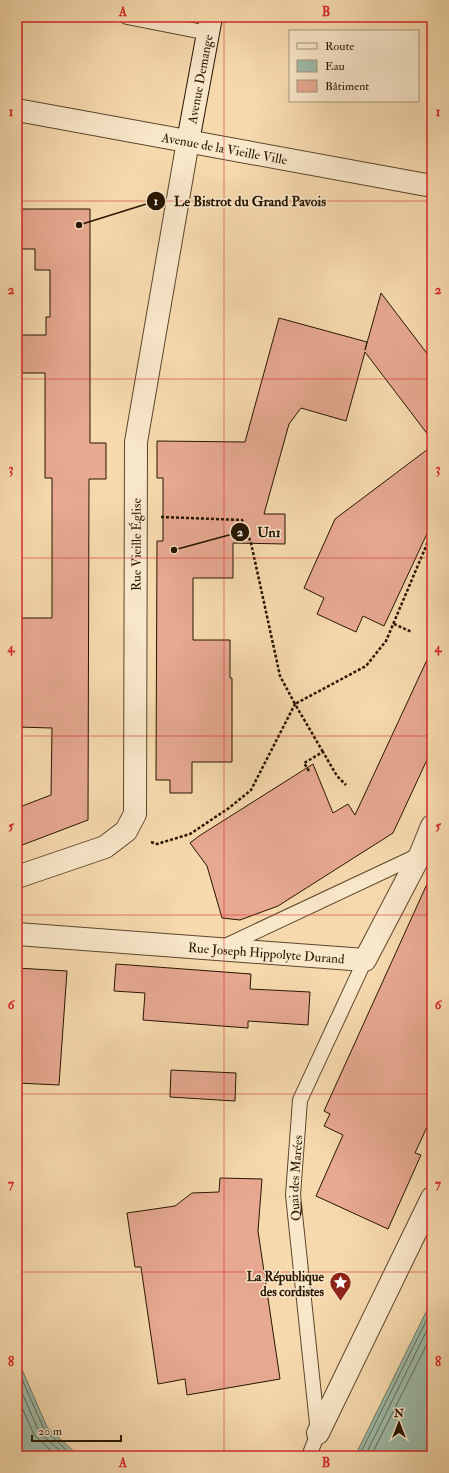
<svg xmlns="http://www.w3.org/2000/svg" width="449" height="1473" font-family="'IM FELL Double Pica',serif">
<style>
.water{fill:#9dbba9;stroke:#6e7966}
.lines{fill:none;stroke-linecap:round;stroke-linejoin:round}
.shore{stroke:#626855;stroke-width:1}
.building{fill:#e7a991;stroke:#271501}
.lane-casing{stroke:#5b462c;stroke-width:16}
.street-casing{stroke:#5b462c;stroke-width:24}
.secondary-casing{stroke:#271501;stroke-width:24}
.path{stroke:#271501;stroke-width:2.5;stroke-dasharray:3 2;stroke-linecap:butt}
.lane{stroke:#f9e7ca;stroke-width:14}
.street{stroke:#f9e7ca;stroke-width:22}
.secondary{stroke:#f9e7ca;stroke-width:22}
.grid{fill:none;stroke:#d62828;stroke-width:1;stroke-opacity:0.55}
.labels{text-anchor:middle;stroke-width:3;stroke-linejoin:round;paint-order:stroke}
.street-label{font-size:13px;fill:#271501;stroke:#f9e7ca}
.poi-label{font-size:13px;font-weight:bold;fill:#271501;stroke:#f9e7ca;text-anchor:end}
.leader{fill:none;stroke:#271501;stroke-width:1.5}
.callout-dot{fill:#271501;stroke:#f9e7ca;stroke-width:1.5}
.mark-label{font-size:12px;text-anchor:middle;font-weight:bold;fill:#fff}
.callout-label{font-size:14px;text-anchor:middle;font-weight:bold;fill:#271501;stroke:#f9e7ca;stroke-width:3;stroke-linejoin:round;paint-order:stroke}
.neatline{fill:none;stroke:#d62828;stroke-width:1.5}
.grid-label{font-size:13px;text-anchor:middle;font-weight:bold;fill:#d62828}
</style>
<rect width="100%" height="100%" fill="#f6daae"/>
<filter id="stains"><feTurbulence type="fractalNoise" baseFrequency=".005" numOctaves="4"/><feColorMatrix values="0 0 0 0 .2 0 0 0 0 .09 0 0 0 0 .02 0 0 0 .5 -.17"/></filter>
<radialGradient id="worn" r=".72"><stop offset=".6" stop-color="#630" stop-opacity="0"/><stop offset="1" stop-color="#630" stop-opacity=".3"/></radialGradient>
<g class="water">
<path d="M 432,1300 L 432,1456 L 355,1456 Z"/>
<path d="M 17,1358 L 47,1427 L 79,1456 L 17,1456 Z"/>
</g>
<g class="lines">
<g class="shore">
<path d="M 17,1368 L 44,1429 L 73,1456"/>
<path d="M 17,1381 L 39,1432 L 66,1456"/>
<path d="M 17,1396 L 34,1435 L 57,1456"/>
<path d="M 359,1456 L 432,1309"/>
<path d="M 365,1456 L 432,1320"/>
<path d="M 371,1456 L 432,1334"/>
</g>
</g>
<g class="building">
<path d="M 17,209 L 90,209 L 90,443 L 106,443 L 106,479 L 89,479 L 88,820 L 17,847 L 17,808 L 51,795 L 52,728 L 17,727 L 17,618 L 52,618 L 52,478 L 45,478 L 45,373 L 17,373 L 17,335 L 46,335 L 46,317 L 50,317 L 50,270 L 35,270 L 35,249 L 17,249 Z"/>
<path d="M 381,293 L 432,360 L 432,440 L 365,352 L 346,421 L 301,408 L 289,424 L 264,514 L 285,514 L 285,544 L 233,543 L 233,578 L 193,578 L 193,640 L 230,640 L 230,678 L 232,678 L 232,762 L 192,762 L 192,793 L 170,793 L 170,780 L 156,780 L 157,541 L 163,541 L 163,478 L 157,478 L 157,441 L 245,442 L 279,318 L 367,342 L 365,350 Z"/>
<path d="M 432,446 L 432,523 L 384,626 L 363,616 L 356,632 L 317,614 L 324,598 L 304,588 L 335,519 Z"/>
<path d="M 432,649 L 432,749 L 393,833 L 278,906 L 240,920 L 222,918 L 207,866 L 190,843 L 199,836 L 313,764 L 333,813 L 348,804 L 355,815 Z"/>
<path d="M 432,873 L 432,1116 L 415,1153 L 421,1155 L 388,1229 L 316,1196 L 343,1135 L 324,1126 L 330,1114 L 324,1111 Z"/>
<path d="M 116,964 L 251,974 L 250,989 L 310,992 L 308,1025 L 248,1021 L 248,1028 L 143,1020 L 145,993 L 114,991 Z"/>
<path d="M 17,968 L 67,971 L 59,1085 L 17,1083 Z"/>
<path d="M 171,1070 L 236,1073 L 235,1101 L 170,1097 Z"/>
<path d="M 220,1178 L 262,1179 L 258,1231 L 280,1379 L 187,1395 L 185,1379 L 158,1384 L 141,1267 L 135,1267 L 127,1213 L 175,1206 L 192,1193 L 219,1192 Z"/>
</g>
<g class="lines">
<defs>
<g id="lane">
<path d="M 127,17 L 208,33"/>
<path d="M 223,947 L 421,854"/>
<path id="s1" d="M 309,1456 L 318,1433 L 293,1195 L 300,1100 L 365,960"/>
</g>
<g id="street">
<path id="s2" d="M 17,110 L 432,186"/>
<path id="s3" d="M 17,877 L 105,847 L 126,831 L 135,814 L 136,442 L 188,141"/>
<path id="s4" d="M 17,934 L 365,960 L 421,853 L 432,826"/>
<path d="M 318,1433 L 432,1198"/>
</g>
<g id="secondary">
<path id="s5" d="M 188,141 L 211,17"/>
</g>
</defs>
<use href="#lane" class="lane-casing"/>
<use href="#street" class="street-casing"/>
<use href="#secondary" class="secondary-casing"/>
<g class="path">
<path d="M 161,517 L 242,520 L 251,543 L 280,676 L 295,704 L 366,666 L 386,641 L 432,532"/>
<path d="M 394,624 L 412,632"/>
<path d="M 309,771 L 304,763 L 323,752 L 337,776 L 346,785"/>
<path d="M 151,842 L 157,844 L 190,834 L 229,808 L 251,790 L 295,704 L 323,752"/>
</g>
<use href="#lane" class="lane"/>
<use href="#street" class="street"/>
<use href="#secondary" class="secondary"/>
</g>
<path class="grid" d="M 224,17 L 224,1456M 17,201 L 432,201M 17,379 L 432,379M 17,558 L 432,558M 17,736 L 432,736M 17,915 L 432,915M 17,1094 L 432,1094M 17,1272 L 432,1272"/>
<defs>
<symbol id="sight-pin" viewBox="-11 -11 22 30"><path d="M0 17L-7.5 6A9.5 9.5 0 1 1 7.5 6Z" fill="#8f2418" stroke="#f9e7ca"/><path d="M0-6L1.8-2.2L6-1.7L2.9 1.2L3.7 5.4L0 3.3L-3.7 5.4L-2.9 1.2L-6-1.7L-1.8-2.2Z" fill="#fff"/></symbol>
</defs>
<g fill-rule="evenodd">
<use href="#sight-pin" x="328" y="1270" width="25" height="34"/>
</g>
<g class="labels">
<g class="street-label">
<text dy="5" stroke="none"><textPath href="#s5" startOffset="63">Avenue Demange</textPath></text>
<text dy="5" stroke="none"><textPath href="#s2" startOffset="211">Avenue de la Vieille Ville</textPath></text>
<text dy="5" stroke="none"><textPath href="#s3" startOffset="408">Rue Vieille Église</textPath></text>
<text dy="5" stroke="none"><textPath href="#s4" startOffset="250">Rue Joseph Hippolyte Durand</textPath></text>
<text dy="5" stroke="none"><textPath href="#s1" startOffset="281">Quai des Marées</textPath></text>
</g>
<g class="poi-label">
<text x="324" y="1281">La République<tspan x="324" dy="15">des cordistes</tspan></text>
</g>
</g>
<path class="leader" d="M79 225L156 201M174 550L240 532"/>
<g class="callout-dot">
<circle cx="79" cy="225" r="4"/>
<circle cx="174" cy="550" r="4"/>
<circle cx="156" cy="201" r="10"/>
<circle cx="240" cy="532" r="10"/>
</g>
<g class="mark-label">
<text x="156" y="205">1</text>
<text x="240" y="536">2</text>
</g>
<g class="callout-label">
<text x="250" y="206">Le Bistrot du Grand Pavois</text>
<text x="269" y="537">Un1</text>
</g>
<rect width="449" height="1473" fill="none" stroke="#f6daae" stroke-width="44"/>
<rect x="289" y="30" width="130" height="72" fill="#f9e7ca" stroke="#a5937a"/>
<rect x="297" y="43" width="20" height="6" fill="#f9e7ca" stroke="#a5937a"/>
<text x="325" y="50" font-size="12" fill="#271501">Route</text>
<rect x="297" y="60" width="20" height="12" fill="#9dbba9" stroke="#a5937a"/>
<text x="325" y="70" font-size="12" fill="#271501">Eau</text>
<rect x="297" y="80" width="20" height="12" fill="#e7a991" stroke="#a5937a"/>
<text x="325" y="90" font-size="12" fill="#271501">Bâtiment</text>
<g transform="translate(399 1423)" stroke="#f9e7ca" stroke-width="3" paint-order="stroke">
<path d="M0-3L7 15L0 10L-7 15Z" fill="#271501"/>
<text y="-6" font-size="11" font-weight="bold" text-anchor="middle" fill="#271501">N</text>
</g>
<path d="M32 1435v6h89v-6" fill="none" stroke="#271501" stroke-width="2"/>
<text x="38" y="1435" font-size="12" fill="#271501" stroke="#f9e7ca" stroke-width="3" paint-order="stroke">20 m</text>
<rect x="22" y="22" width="405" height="1429" class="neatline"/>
<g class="grid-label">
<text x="123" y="16">A</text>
<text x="326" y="16">B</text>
<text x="11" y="116">1</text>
<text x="438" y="116">1</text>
<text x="11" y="294">2</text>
<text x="438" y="294">2</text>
<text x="11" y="473">3</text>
<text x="438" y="473">3</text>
<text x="11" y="652">4</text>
<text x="438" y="652">4</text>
<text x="11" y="830">5</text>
<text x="438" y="830">5</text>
<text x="11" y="1009">6</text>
<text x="438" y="1009">6</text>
<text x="11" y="1188">7</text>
<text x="438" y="1188">7</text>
<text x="11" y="1366">8</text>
<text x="438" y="1366">8</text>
<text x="123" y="1467">A</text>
<text x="326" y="1467">B</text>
</g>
<rect width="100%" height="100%" filter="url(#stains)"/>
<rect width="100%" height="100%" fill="url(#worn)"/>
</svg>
